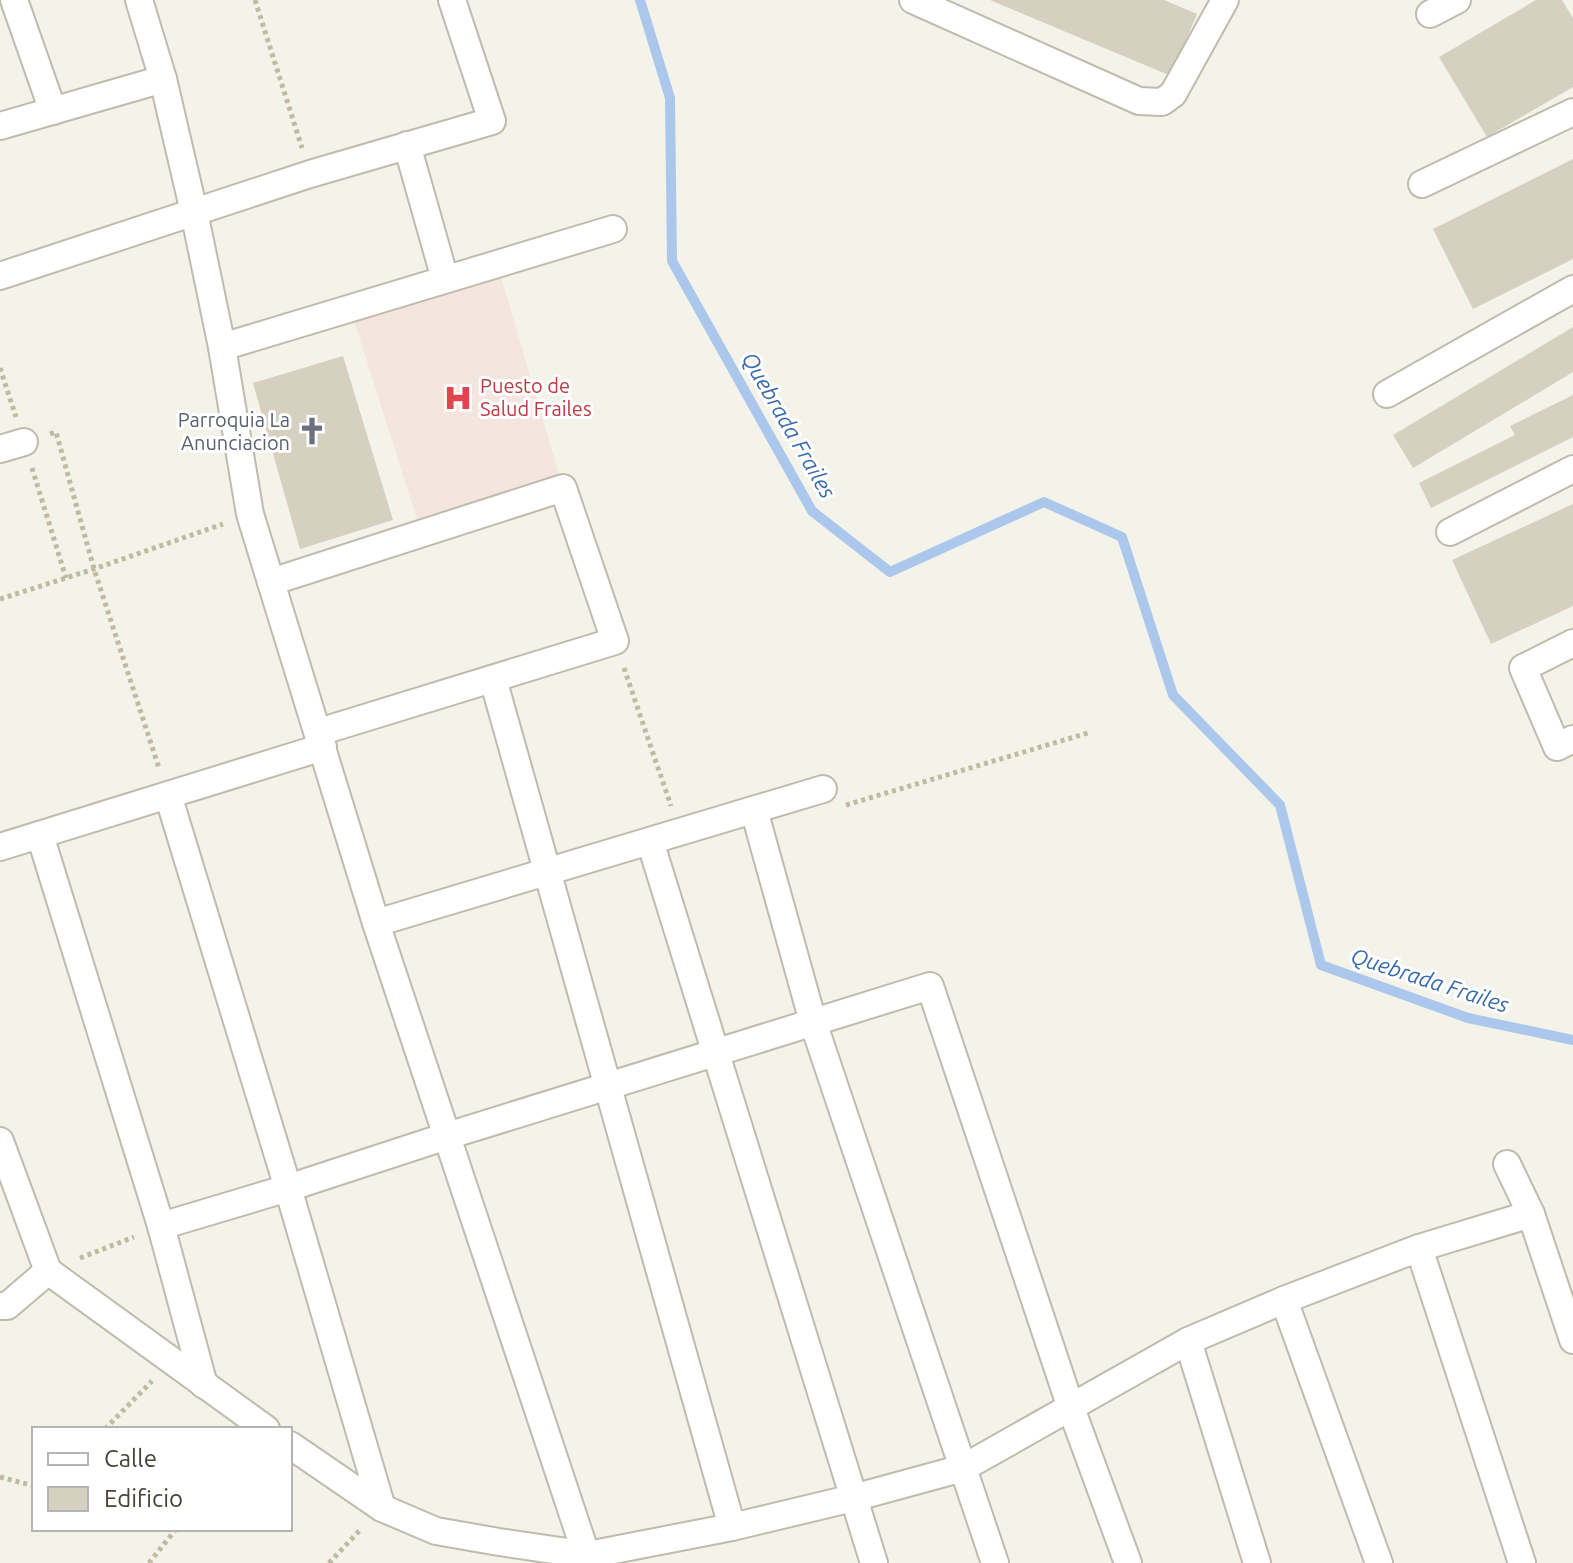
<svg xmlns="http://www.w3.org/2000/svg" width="1573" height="1563" font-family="Ubuntu,sans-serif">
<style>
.medical{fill:#f4e5df}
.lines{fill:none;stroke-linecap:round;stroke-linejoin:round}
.stream{stroke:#abc8ec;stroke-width:10}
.building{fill:#d5d0c0}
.street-casing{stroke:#bfbcad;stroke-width:30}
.path{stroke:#c0ba9f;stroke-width:5;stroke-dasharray:4 4;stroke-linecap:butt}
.street{stroke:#fff;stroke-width:26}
.labels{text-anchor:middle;stroke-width:6;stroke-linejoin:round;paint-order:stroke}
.health-label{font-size:20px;fill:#be3a42;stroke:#fff;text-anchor:start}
.worship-label{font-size:20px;fill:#5b616d;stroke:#fff;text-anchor:end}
.water-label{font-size:22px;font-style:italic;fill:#386aae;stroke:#fff}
</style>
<rect width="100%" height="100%" fill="#f4f3ea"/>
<path class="medical" d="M 497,263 L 563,488 L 422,535 L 350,308 Z"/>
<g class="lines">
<path class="stream" d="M 640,0 L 670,98 L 672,261 L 812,511 L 890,572 L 1044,502 L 1122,537 L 1173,695 L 1280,805 L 1321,965 L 1468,1018 L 1573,1040"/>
</g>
<g class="building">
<path d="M 990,0 L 1164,0 L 1197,14 L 1171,76 Z"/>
<path d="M 1536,0 L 1562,0 L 1573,18 L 1573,87 L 1487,137 L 1439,57 Z"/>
<path d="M 1573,159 L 1573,259 L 1473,309 L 1433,229 Z"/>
<path d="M 1573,327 L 1573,372 L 1413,468 L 1393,435 Z"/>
<path d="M 343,356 L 393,520 L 300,549 L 253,383 Z"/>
<path d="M 1573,395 L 1573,437 L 1431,508 L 1419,483 L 1515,435 L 1510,426 Z"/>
<path d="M 1573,504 L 1573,606 L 1491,644 L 1452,560 Z"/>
</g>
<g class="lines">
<defs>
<g id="street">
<path d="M 14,0 L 53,111"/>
<path d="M 139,0 L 163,79 L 194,212 L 222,347 L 250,514 L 376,923 L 589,1563"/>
<path d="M 913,0 L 1139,101 L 1162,102 L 1173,94 L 1225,0"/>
<path d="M 1430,14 L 1457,0"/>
<path d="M 0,126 L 163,79"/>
<path d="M 407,145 L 445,279"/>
<path d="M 1422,184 L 1573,112"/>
<path d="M 0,276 L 310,174 L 492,121 L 452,0"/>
<path d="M 222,347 L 613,229"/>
<path d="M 1387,394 L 1573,289"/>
<path d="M 0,449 L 24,442"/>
<path d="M 1450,532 L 1573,469"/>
<path d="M 271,582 L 563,488 L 615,641 L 319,732"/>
<path d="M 1573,643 L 1523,668 L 1557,747 L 1573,739"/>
<path d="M 493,679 L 732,1527"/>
<path d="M 168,795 L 288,1188 L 382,1508"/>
<path d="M 754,810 L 813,1022 L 995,1563"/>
<path d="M 40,835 L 161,1226 L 204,1385"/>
<path d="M 650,841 L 874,1563"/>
<path d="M 0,847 L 323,747"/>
<path d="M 376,923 L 823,789"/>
<path d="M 0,1141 L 48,1271 L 266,1429"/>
<path d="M 1507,1164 L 1531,1214 L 1573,1340"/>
<path d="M 161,1226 L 288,1188 L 447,1136 L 930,986 L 1071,1408 L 1128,1563"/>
<path d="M 1419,1248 L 1522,1563"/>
<path d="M 1284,1300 L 1379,1563"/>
<path d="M 0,1306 L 7,1306 L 48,1271"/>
<path d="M 1188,1341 L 1257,1563"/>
<path d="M 290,1445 L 382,1508 L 436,1531 L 499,1542 L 588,1555 L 732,1527 L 853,1498 L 963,1468 L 1188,1341 L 1284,1300 L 1419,1248 L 1531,1214"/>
</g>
</defs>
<use href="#street" class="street-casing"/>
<g class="path">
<path d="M 255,0 L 302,148"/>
<path d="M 0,368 L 16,417"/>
<path d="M 50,434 L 56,432 L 94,569 L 159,768"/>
<path d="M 32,468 L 66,578"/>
<path d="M 0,599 L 94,569 L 223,524"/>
<path d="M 624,668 L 671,806"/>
<path d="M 846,805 L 1091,732"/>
<path d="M 80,1258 L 134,1237"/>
<path d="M 105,1429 L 152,1381"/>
<path d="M 0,1477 L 34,1486"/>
<path d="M 149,1563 L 176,1529"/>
<path d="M 329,1563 L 361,1529"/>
</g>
<use href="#street" class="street"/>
</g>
<defs>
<symbol id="hospital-bare" viewBox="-9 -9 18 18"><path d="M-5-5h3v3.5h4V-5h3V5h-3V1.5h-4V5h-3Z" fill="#e0444e" stroke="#fff" stroke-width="2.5" paint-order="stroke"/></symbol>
<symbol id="church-bare" viewBox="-9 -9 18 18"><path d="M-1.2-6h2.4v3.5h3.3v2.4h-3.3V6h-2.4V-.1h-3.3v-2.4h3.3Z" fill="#6b7280" stroke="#fff" stroke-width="2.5" paint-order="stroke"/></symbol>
</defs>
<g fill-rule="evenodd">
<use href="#hospital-bare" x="438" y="378" width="40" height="40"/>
<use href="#church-bare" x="292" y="411" width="40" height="40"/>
</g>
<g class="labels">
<g class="health-label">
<text x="480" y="393">Puesto de<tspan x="480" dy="23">Salud Frailes</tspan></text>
</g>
<g class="worship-label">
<text x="290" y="427">Parroquia La<tspan x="290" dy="23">Anunciacion</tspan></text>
</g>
<g class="water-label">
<text transform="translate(789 425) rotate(60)" y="8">Quebrada Frailes</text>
<text transform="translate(1430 980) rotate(18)" y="8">Quebrada Frailes</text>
</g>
</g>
<rect x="32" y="1427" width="260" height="104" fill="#ffffff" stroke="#b6b4b0" stroke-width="2"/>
<rect x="48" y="1453" width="40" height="12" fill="#ffffff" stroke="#b6b4b0" stroke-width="2"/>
<text x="104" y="1467" font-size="24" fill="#484439">Calle</text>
<rect x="48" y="1487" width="40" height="24" fill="#d5d0c0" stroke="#b6b4b0" stroke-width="2"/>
<text x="104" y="1507" font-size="24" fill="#484439">Edificio</text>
</svg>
